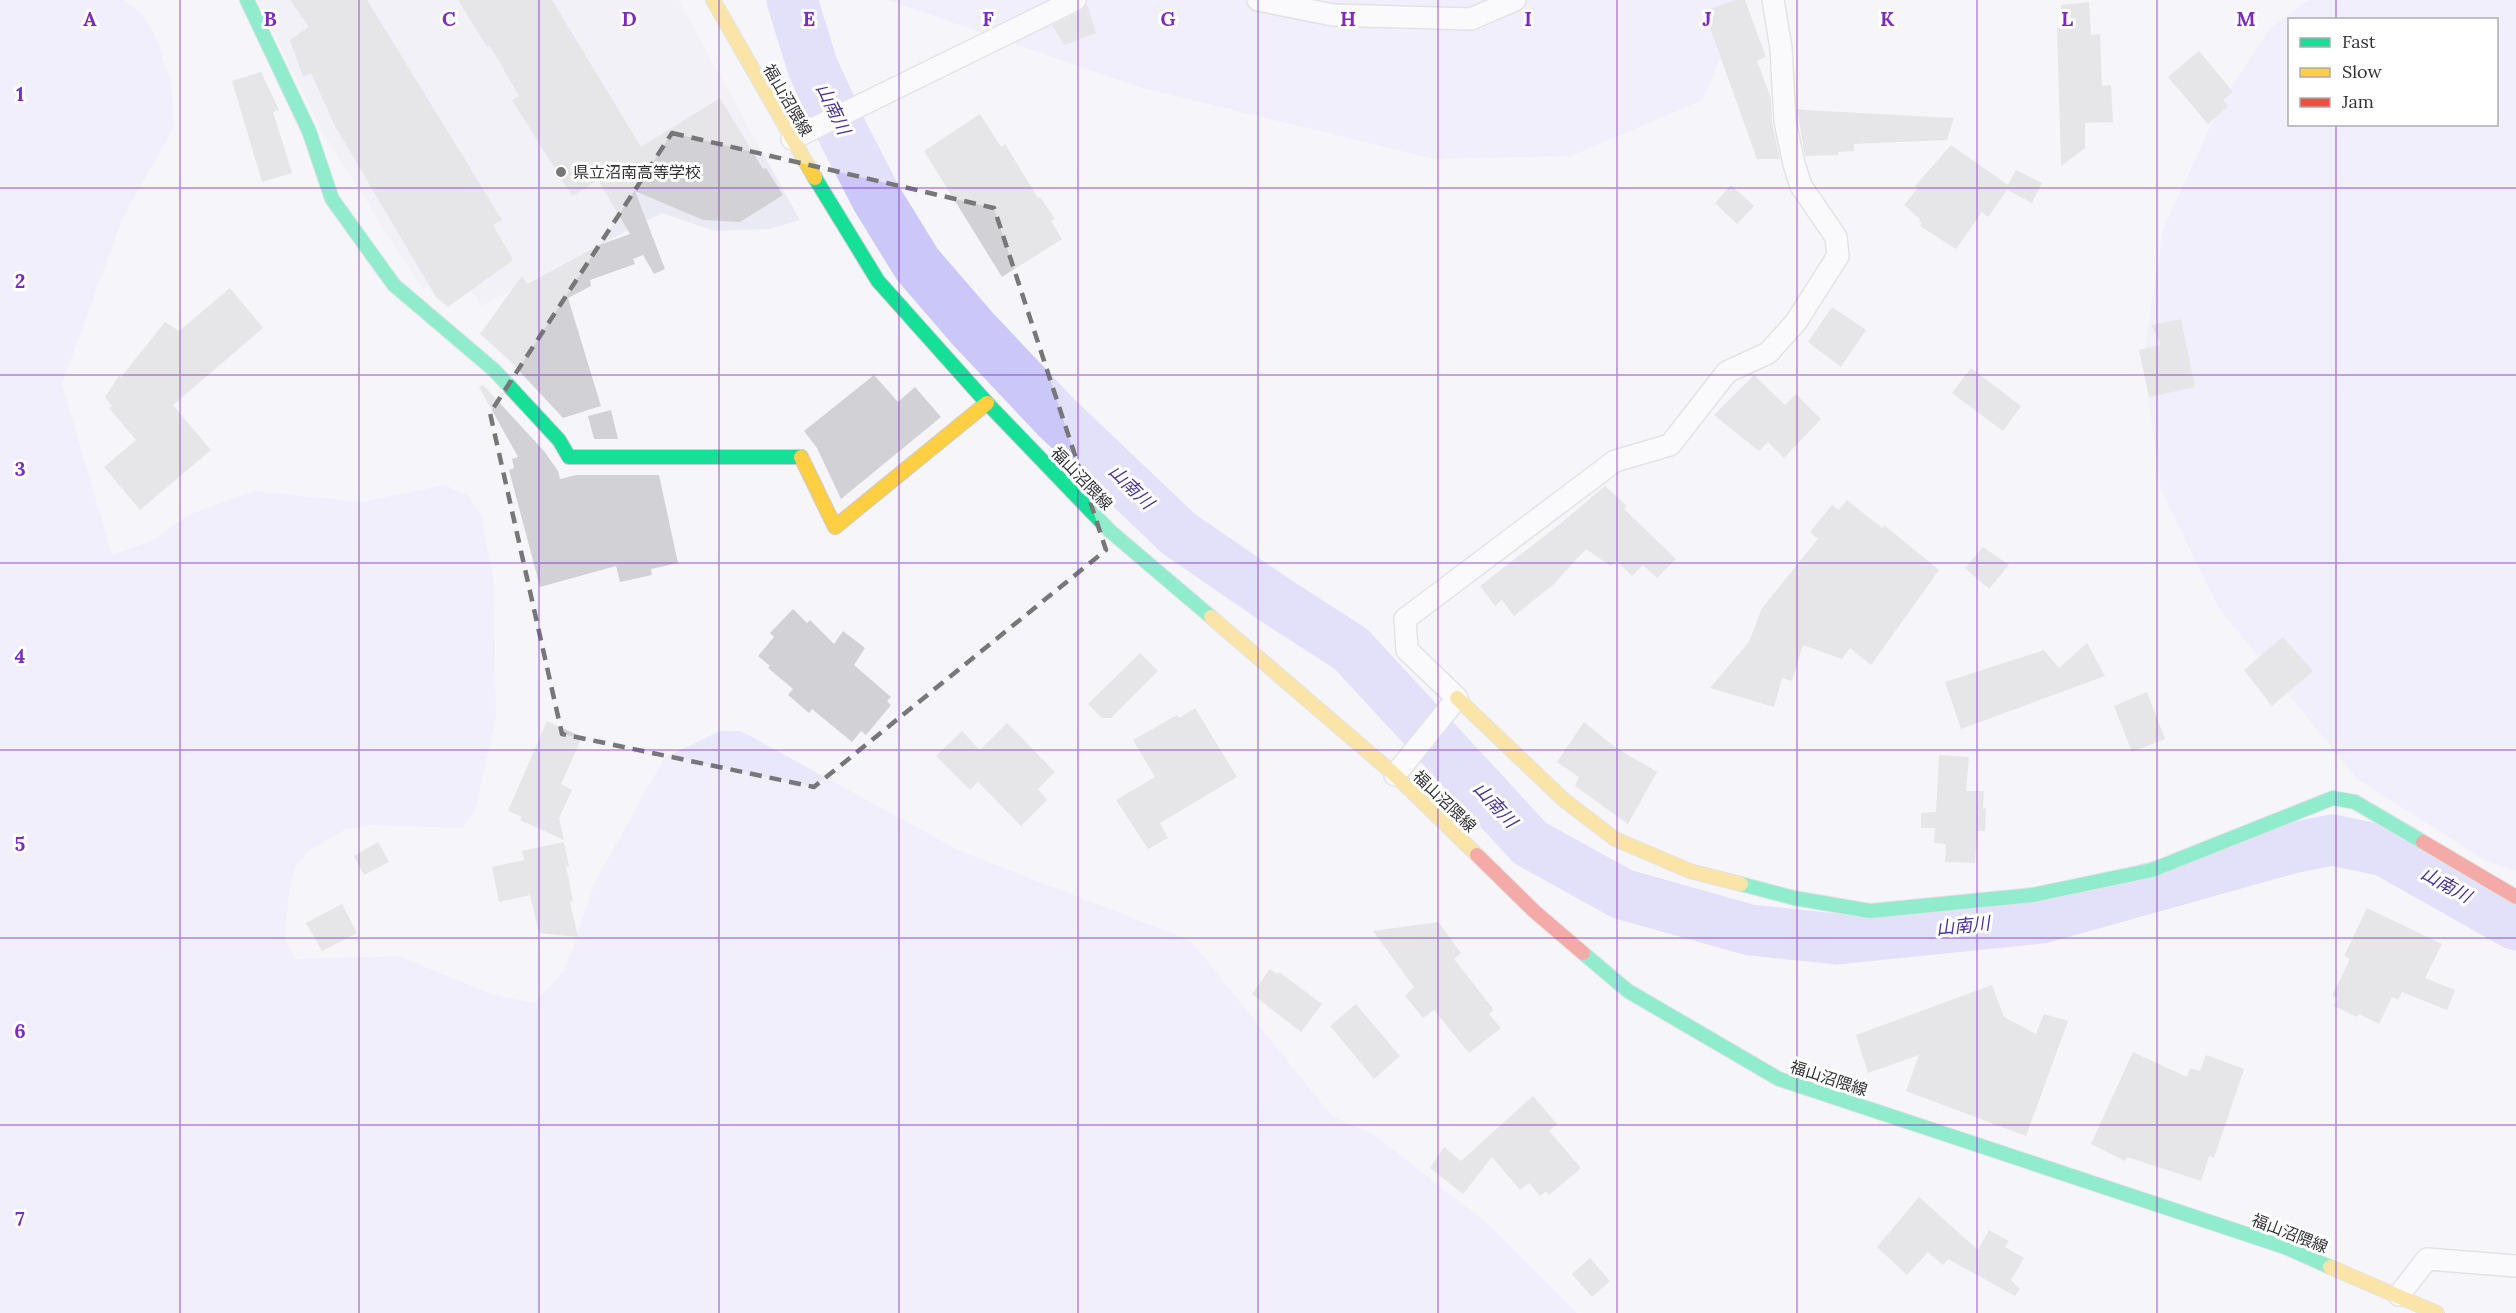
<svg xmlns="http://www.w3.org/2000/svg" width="2516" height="1313" font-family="Lora,'Noto Sans JP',serif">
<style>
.built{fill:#eaeaf4}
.green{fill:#e8e7fc;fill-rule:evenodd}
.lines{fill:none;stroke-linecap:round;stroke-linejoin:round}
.river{stroke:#cbc8f9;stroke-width:51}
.building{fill:#d2d2d6}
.street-casing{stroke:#ccccd0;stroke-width:24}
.fast-casing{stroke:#ccccd0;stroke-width:16}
.slow-casing{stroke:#ccccd0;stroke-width:16}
.jam-casing{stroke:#ccccd0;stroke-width:16}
.street{stroke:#fefefe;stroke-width:21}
.fast{stroke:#16e098;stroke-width:14}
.slow{stroke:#ffcf43;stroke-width:14}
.jam{stroke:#f24e42;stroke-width:14}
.marked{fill:none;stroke:#77777a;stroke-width:4.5;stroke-dasharray:12 8;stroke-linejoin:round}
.grid{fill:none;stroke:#7b2cbf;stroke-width:1.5;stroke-opacity:0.55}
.poi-dot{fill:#77777a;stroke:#fff;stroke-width:2}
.labels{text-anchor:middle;stroke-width:6;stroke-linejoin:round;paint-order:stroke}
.street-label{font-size:16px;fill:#323235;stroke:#fff}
.poi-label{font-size:16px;fill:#323235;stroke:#fff;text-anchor:start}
.water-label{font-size:18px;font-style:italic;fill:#493594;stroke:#fff}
.grid-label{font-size:20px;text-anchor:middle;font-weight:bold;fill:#7b2cbf;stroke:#fff;stroke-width:6;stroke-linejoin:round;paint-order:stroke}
</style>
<rect width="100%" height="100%" fill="#f6f6fa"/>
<path class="built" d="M 257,0 L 678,0 L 800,220 L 770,229 L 714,231 L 662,213 L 481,306 L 460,273 L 422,289 L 322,131 Z"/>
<g class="green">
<path d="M 0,0 L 123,0 L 141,13 L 156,37 L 171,83 L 174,127 L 123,217 L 62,384 L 112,555 L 153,540 L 188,515 L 254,491 L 361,502 L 445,485 L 467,495 L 481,514 L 494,583 L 496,717 L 475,811 L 462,828 L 371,825 L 346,829 L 308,851 L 294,869 L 289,892 L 285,938 L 295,959 L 398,956 L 492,994 L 534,1003 L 565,970 L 595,882 L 664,758 L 720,731 L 741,731 L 960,851 L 1190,940 L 1332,1116 L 1374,1135 L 1487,1223 L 1577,1313 L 0,1313 Z"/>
<path d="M 887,0 L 1732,0 L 1728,39 L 1703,100 L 1571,156 L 1434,159 L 1139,87 Z"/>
<path d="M 2308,0 L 2516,0 L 2516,871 L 2484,860 L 2357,779 L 2218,607 L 2161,490 L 2143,359 L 2163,230 L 2221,103 L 2270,28 ZM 2290,20 L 2496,20 L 2496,124 L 2290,124 Z"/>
</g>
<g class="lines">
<path class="river" d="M 792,0 L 813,68 L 844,135 L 877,199 L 917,264 L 973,329 L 1057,418 L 1179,534 L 1278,602 L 1351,649 L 1530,843 L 1622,894 L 1750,930 L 1837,939 L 2042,918 L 2292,848 L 2332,840 L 2385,851 L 2516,925"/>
</g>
<g class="building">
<path d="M 290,0 L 367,0 L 502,220 L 493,225 L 513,260 L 448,307 L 436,297 L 335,126 L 311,73 L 303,77 L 290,40 L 309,27 Z"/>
<path d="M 458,0 L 552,0 L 641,147 L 720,98 L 763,169 L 766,168 L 783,195 L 740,222 L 703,220 L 635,191 L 665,269 L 654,274 L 643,255 L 633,259 L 635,264 L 590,280 L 591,286 L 568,298 L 601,406 L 563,418 L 507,358 L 480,334 L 522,276 L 527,284 L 599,245 L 630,234 L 598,180 L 572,196 L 512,100 L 519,96 L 490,46 L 487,47 Z"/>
<path d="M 1735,0 L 1745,0 L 1766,57 L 1757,61 L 1771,98 L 1772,123 L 1780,159 L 1757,159 L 1704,11 Z"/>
<path d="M 2089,2 L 2091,35 L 2100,34 L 2102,86 L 2111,85 L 2113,122 L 2085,123 L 2085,148 L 2061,166 L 2057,28 L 2062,28 L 2061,5 Z"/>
<path d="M 1087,4 L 1096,33 L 1064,45 L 1052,25 L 1081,11 Z"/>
<path d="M 2199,51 L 2233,92 L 2223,100 L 2228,106 L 2208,124 L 2168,77 Z"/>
<path d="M 261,72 L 279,110 L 273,112 L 292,173 L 262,182 L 232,81 Z"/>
<path d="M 1797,109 L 1804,110 L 1954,118 L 1947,140 L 1854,144 L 1854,151 L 1838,152 L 1838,155 L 1805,156 Z"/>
<path d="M 980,114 L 1001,147 L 1005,144 L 1038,198 L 1040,197 L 1055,219 L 1051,221 L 1062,239 L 1002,277 L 924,151 Z"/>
<path d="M 1951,145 L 2008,185 L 2016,170 L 2042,183 L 2032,203 L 2007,190 L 1988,217 L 1982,212 L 1956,249 L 1920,226 L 1922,223 L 1919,221 L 1920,219 L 1904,205 L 1918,188 L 1915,186 Z"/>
<path d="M 1731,185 L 1754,206 L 1737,224 L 1715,203 Z"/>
<path d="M 230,288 L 263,328 L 173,405 L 211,450 L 140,510 L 104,467 L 136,440 L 109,408 L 112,406 L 105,397 L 119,376 L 121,377 L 165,322 L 179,331 Z"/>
<path d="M 1832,307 L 1866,330 L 1841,367 L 1808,342 Z"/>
<path d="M 2181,319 L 2195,387 L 2149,397 L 2139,350 L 2161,345 L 2151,325 Z"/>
<path d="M 1971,368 L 2021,406 L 2003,431 L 1952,393 Z"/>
<path d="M 874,375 L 898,402 L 915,387 L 941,417 L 841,499 L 817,448 L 804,431 Z"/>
<path d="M 1754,375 L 1785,405 L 1796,394 L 1821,419 L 1784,458 L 1768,442 L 1759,451 L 1714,415 Z"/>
<path d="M 483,385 L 544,451 L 558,471 L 560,479 L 576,475 L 659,475 L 678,563 L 651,569 L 652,575 L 620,582 L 616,566 L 540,587 L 509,470 L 514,468 L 512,459 L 518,457 L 479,387 Z"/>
<path d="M 611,410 L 618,439 L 594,439 L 588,416 Z"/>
<path d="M 1605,486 L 1627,506 L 1624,509 L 1676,559 L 1657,578 L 1643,565 L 1632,576 L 1616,560 L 1611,566 L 1586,549 L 1553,585 L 1514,616 L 1502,600 L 1495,606 L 1480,586 L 1560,524 Z"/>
<path d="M 1847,500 L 1882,528 L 1884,525 L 1939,570 L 1871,665 L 1850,648 L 1842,659 L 1803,645 L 1792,681 L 1782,678 L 1774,707 L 1710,688 L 1749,642 L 1762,608 L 1818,539 L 1810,532 L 1832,505 L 1839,510 Z"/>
<path d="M 1983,547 L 2009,565 L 1989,589 L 1965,568 Z"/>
<path d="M 793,609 L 807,623 L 810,620 L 834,644 L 843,631 L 865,648 L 854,665 L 891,697 L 887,701 L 891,705 L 866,735 L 861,731 L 852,742 L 812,709 L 809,713 L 788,695 L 793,689 L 768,668 L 770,666 L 758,656 L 774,637 L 770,633 Z"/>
<path d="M 2283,637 L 2313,671 L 2272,706 L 2244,670 Z"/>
<path d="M 2087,643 L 2105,676 L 1961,729 L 1945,682 L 2044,650 L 2059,668 Z"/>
<path d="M 1140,653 L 1158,671 L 1111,718 L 1102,718 L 1088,704 Z"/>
<path d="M 2147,692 L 2165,739 L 2132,752 L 2114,706 Z"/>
<path d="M 1195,708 L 1237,777 L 1160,823 L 1168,838 L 1148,849 L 1116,800 L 1155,777 L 1133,740 L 1177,715 L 1179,718 Z"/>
<path d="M 547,721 L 582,737 L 561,784 L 572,790 L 559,818 L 564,840 L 520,820 L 522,817 L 508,811 Z"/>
<path d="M 1584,722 L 1615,747 L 1657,772 L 1628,824 L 1575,786 L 1579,777 L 1557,762 Z"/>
<path d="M 1007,723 L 1055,772 L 1038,789 L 1047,800 L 1021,826 L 978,782 L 970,790 L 936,756 L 962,731 L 980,750 Z"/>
<path d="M 1939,755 L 1969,757 L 1966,791 L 1984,791 L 1983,809 L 1986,808 L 1985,831 L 1977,831 L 1975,863 L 1945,862 L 1946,844 L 1934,843 L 1935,828 L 1921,828 L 1921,813 L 1936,812 Z"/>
<path d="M 378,842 L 389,862 L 364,875 L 354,856 Z"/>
<path d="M 564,842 L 569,866 L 566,866 L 573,901 L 570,902 L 578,937 L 539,933 L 530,895 L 499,902 L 492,867 L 524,860 L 522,851 Z"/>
<path d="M 342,904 L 357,933 L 322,951 L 306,923 Z"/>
<path d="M 2367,908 L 2442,944 L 2425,978 L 2455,990 L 2447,1010 L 2402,992 L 2398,1000 L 2392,997 L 2379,1024 L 2359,1014 L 2357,1017 L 2334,1006 L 2338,999 L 2332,996 L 2350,959 L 2344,956 Z"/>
<path d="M 1438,922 L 1461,953 L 1454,959 L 1494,1010 L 1489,1014 L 1501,1028 L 1469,1053 L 1434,1010 L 1423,1018 L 1405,996 L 1414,987 L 1373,931 Z"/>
<path d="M 1270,969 L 1277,974 L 1279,972 L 1322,1004 L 1301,1032 L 1252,994 Z"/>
<path d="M 1992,985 L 2004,1017 L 2036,1034 L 2044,1014 L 2068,1021 L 2026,1136 L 1906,1091 L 1919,1055 L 1868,1073 L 1856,1035 Z"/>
<path d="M 1356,1004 L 1400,1056 L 1374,1079 L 1330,1026 Z"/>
<path d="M 2133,1052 L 2187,1077 L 2190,1068 L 2200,1071 L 2206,1055 L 2244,1069 L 2214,1158 L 2209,1156 L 2201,1181 L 2127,1157 L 2125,1161 L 2091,1144 Z"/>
<path d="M 1533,1096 L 1557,1124 L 1549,1131 L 1581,1168 L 1549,1195 L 1546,1191 L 1540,1196 L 1529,1183 L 1520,1190 L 1492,1157 L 1463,1194 L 1430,1168 L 1444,1147 L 1461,1161 Z"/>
<path d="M 1919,1197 L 1978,1250 L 1989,1230 L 2009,1241 L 2005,1247 L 2024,1258 L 2011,1280 L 2020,1289 L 2015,1296 L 1948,1259 L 1943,1265 L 1928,1252 L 1907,1275 L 1877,1247 Z"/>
<path d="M 1590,1258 L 1610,1281 L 1592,1297 L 1572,1274 Z"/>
</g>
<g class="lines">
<defs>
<g id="street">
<path d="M 1258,0 L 1333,15 L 1471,19 L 1515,0"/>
<path d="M 792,139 L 1075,0"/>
<path d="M 1395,775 L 1457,698 L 1407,650 L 1405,619 L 1615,461 L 1670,445 L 1727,372 L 1768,353 L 1796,322 L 1838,256 L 1836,237 L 1801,186 L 1794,164 L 1785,121 L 1781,48 L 1773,0"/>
<path d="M 2399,1295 L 2427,1259 L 2516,1266"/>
</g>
<g id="fast">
<path d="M 247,0 L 309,131 L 332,199 L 394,285 L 494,370 L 559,440 L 569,457 L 801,457"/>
<path d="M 815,178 L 878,281 L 987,403 L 1110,531 L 1211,617"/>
<path d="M 1741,884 L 1794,898 L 1870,911 L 2033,895 L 2152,870 L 2333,798 L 2355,802 L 2423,842"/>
<path d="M 1583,953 L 1628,991 L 1779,1079 L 2285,1247 L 2330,1267"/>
</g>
<g id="slow">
<path d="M 713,0 L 815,178"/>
<path d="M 801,457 L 835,527 L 987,403"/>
<path d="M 1211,617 L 1395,775 L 1477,855"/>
<path d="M 1457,698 L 1564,800 L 1615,839 L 1690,871 L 1741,884"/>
<path d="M 2330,1267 L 2437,1313"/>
</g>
<g id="jam">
<path d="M 2423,842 L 2516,897"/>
<path d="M 1477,855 L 1534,911 L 1583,953"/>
</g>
</defs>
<use href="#street" class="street-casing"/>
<use href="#fast" class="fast-casing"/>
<use href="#slow" class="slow-casing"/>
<use href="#jam" class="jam-casing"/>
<use href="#street" class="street"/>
<use href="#fast" class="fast"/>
<use href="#slow" class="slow"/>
<use href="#jam" class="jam"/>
</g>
<path d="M0 0H2516V1313H0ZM 672,133 L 994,208 L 1106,550 L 814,787 L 562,734 L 490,413 Z" fill="#f6f6fa" fill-opacity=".55" fill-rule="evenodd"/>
<path class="marked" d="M 672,133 L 994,208 L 1106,550 L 814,787 L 562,734 L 490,413 Z"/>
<path class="grid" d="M 180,0 L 180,1313M 359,0 L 359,1313M 539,0 L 539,1313M 719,0 L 719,1313M 899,0 L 899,1313M 1078,0 L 1078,1313M 1258,0 L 1258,1313M 1438,0 L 1438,1313M 1617,0 L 1617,1313M 1797,0 L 1797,1313M 1977,0 L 1977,1313M 2157,0 L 2157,1313M 2336,0 L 2336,20M 2336,124 L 2336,1313M 0,188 L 2516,188M 0,375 L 2516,375M 0,563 L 2516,563M 0,750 L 2516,750M 0,938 L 2516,938M 0,1125 L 2516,1125"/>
<circle class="poi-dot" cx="561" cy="172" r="6"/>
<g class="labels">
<g class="street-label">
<text transform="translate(788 100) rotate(60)" y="6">福山沼隈線</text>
<text transform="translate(1082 478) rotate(46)" y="6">福山沼隈線</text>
<text transform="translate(1445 801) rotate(44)" y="6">福山沼隈線</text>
<text transform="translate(1829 1078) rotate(18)" y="6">福山沼隈線</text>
<text transform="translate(2290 1233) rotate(21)" y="6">福山沼隈線</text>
</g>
<g class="poi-label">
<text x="573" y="178">県立沼南高等学校</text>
</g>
<g class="water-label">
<text transform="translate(833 109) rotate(64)" y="6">山南川</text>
<text transform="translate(1131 487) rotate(44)" y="6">山南川</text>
<text transform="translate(1495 805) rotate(47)" y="6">山南川</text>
<text transform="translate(2446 885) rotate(29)" y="6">山南川</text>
<text transform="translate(1963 926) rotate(-6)" y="6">山南川</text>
</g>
</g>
<g class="grid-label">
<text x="90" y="26">A</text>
<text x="270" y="26">B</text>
<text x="449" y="26">C</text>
<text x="629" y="26">D</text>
<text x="809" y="26">E</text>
<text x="988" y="26">F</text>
<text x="1168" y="26">G</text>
<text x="1348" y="26">H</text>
<text x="1528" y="26">I</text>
<text x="1707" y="26">J</text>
<text x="1887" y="26">K</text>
<text x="2067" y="26">L</text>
<text x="2246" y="26">M</text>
<text x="20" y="101">1</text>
<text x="20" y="288">2</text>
<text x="20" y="476">3</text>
<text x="20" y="663">4</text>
<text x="20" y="851">5</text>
<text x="20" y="1038">6</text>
<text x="20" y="1226">7</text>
</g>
<rect x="2288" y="18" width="210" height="108" fill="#ffffff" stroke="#adadae" stroke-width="1.5"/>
<rect x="2300" y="38" width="30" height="9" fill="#16e098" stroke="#adadae" stroke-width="1.5"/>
<text x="2342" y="48" font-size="18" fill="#323235">Fast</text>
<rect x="2300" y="68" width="30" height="9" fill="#ffcf43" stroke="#adadae" stroke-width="1.5"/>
<text x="2342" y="78" font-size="18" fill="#323235">Slow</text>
<rect x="2300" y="98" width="30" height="9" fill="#f24e42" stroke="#adadae" stroke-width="1.5"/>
<text x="2342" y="108" font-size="18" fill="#323235">Jam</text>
</svg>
